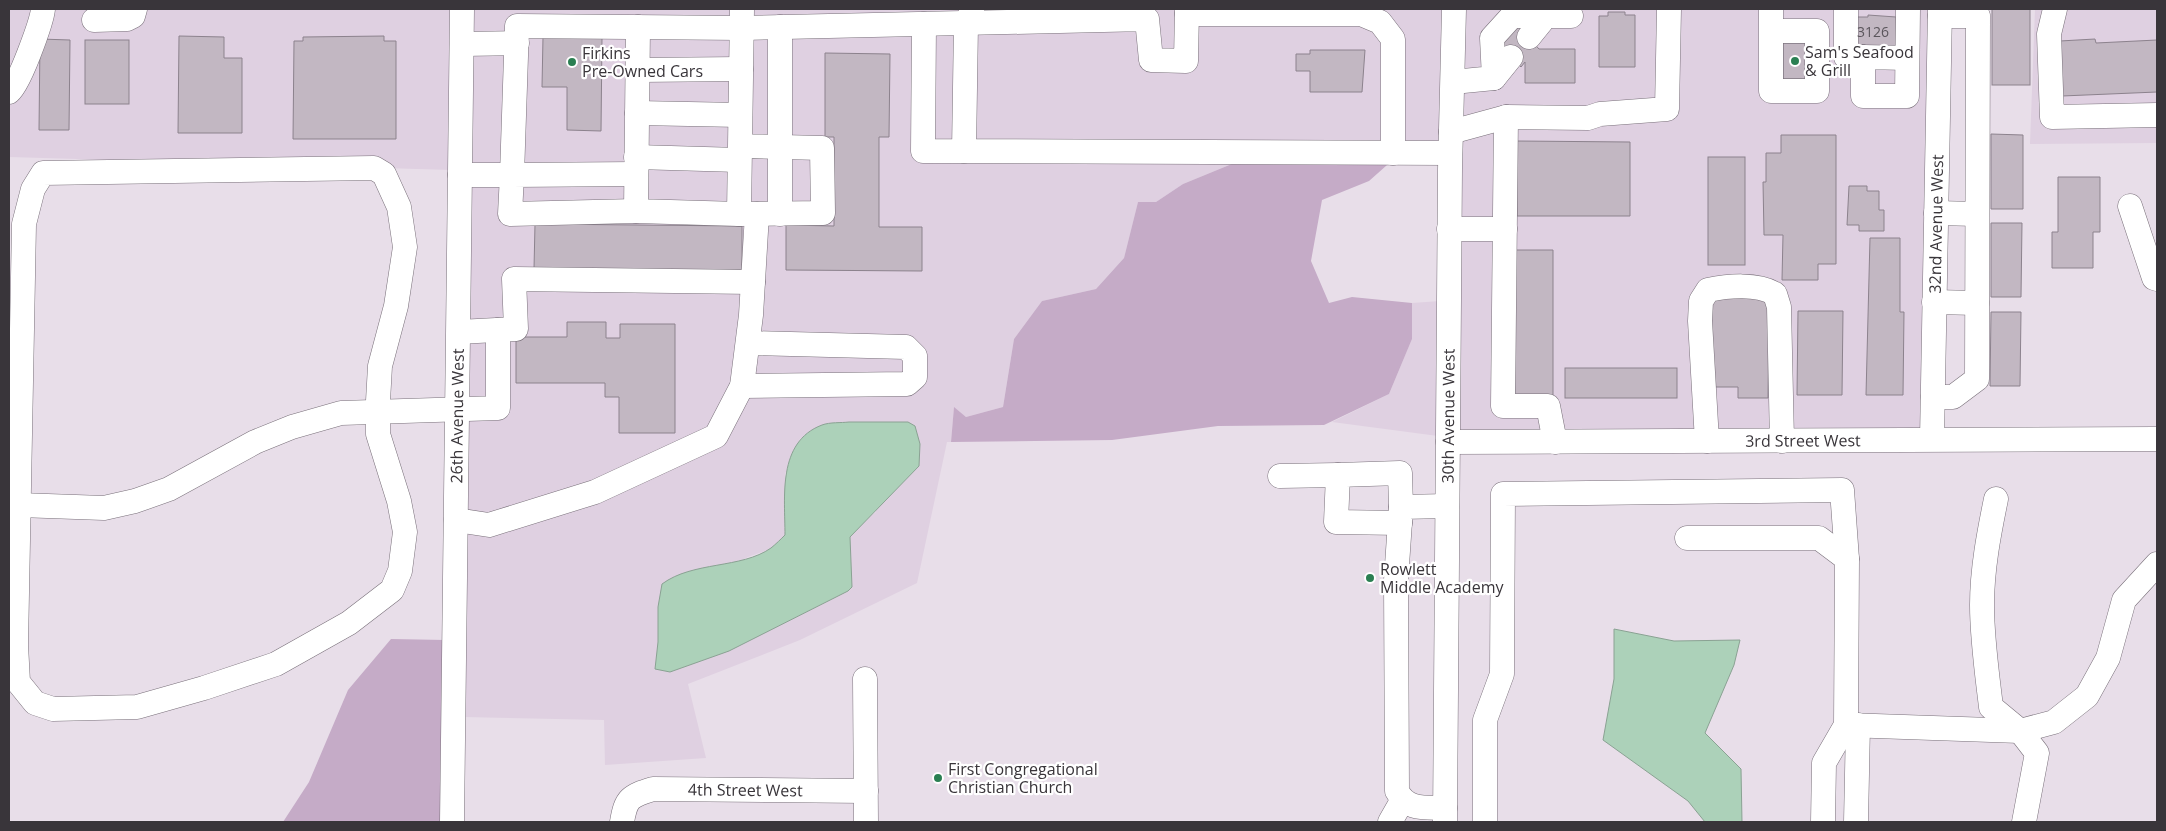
<svg xmlns="http://www.w3.org/2000/svg" width="2166" height="831" font-family="'Open Sans',sans-serif">
<style>
.built{fill:#dfd0e1;fill-rule:evenodd}
.green{fill:#c5abc7}
.water{fill:#acd1b9;stroke:#8aa293}
.building{fill:#c2b7c2;stroke:#8c828d}
.lines{fill:none;stroke-linecap:round;stroke-linejoin:round}
.minor-casing{stroke:#79707a;stroke-width:25}
.minor{stroke:#fff;stroke-width:24}
.poi-dot{fill:#2a7f52;stroke:#fff;stroke-width:2}
.labels{text-anchor:middle;stroke-width:4.5;stroke-linejoin:round;paint-order:stroke}
.number-label{font-size:14px;fill:#5b565c}
.poi-label{font-size:16px;fill:#39353a;stroke:#fff;text-anchor:start}
.street-label{font-size:16px;fill:#39353a;stroke:#fff}
</style>
<rect width="100%" height="100%" fill="#e8dee9"/>
<g class="built">
<path d="M 9,9 L 455,9 L 452,170 L 9,157 Z"/>
<path d="M 474,9 L 1446,9 L 1441,142 L 1317,155 L 1290,140 L 1183,184 L 1156,202 L 1138,202 L 1124,258 L 1096,289 L 1042,301 L 1014,339 L 1003,407 L 966,417 L 954,408 L 951,442 L 947,442 L 917,583 L 800,640 L 688,684 L 706,758 L 605,765 L 604,720 L 463,717 ZM 849,422 L 876,512 L 862,522 L 850,537 L 852,587 L 848,591 L 655,668 L 658,642 L 658,607 L 748,557 L 770,549 L 785,535 L 785,474 L 800,439 L 822,425 Z"/>
<path d="M 1465,9 L 1930,9 L 1920,431 L 1457,434 L 1459,169 Z"/>
<path d="M 2035,9 L 2157,9 L 2157,143 L 2030,144 Z"/>
<path d="M 1440,301 L 1438,436 L 1332,422 L 1389,394 L 1412,339 L 1412,303 Z"/>
</g>
<g class="green">
<path d="M 1290,140 L 1317,155 L 1404,150 L 1369,181 L 1322,200 L 1311,261 L 1329,303 L 1352,297 L 1412,303 L 1412,339 L 1389,394 L 1324,425 L 1218,426 L 1112,440 L 951,442 L 954,407 L 966,417 L 1003,407 L 1014,339 L 1042,301 L 1096,289 L 1124,258 L 1138,202 L 1156,202 L 1183,184 Z"/>
<path d="M 391,639 L 445,640 L 442,822 L 283,822 L 309,782 L 348,690 Z"/>
</g>
<g class="water">
<path d="M 849,422 L 908,422 L 915,426 L 920,444 L 919,466 L 850,537 L 852,587 L 848,591 L 729,651 L 670,672 L 655,669 L 658,642 L 658,607 L 662,584 C 693,561 741,569 771,548 C 776,544 781,539 785,535 C 785,497 777,442 822,425 C 830,422 841,423 849,422 Z"/>
<path d="M 1614,629 L 1674,641 L 1740,640 L 1734,665 L 1705,733 L 1741,769 L 1742,822 L 1705,822 L 1688,801 L 1603,740 L 1614,679 Z"/>
</g>
<g class="building">
<rect x="1992" y="9" width="38" height="76"/>
<path d="M 1608,12 L 1625,12 L 1625,15 L 1635,15 L 1635,67 L 1599,67 L 1599,16 L 1608,16 Z"/>
<path d="M 1868,15 L 1896,17 L 1896,52 L 1865,52 L 1865,45 L 1851,45 L 1849,17 L 1868,17 Z"/>
<path d="M 1517,25 L 1539,49 L 1575,49 L 1575,83 L 1525,83 L 1525,62 L 1521,67 L 1498,44 Z"/>
<path d="M 179,36 L 224,37 L 224,58 L 242,58 L 242,133 L 178,133 Z"/>
<path d="M 384,36 L 384,41 L 396,41 L 396,139 L 293,139 L 294,41 L 303,41 L 303,37 Z"/>
<path d="M 543,37 L 602,38 L 601,131 L 567,130 L 567,87 L 542,87 Z"/>
<path d="M 40,39 L 70,40 L 69,130 L 39,130 Z"/>
<path d="M 2095,39 L 2096,43 L 2157,40 L 2157,92 L 2062,96 L 2060,41 Z"/>
<rect x="85" y="40" width="44" height="64"/>
<rect x="1783" y="43" width="24" height="36"/>
<path d="M 1310,50 L 1365,50 L 1362,92 L 1310,92 L 1310,71 L 1296,71 L 1296,54 L 1310,54 Z"/>
<path d="M 825,53 L 890,54 L 889,137 L 879,137 L 879,227 L 922,227 L 922,271 L 786,270 L 786,225 L 834,226 L 834,137 L 825,137 Z"/>
<path d="M 1991,134 L 2023,135 L 2023,209 L 1991,209 Z"/>
<path d="M 1781,135 L 1836,135 L 1836,264 L 1818,264 L 1818,280 L 1782,280 L 1783,235 L 1764,235 L 1763,182 L 1766,182 L 1766,153 L 1781,153 Z"/>
<path d="M 1517,141 L 1630,142 L 1630,216 L 1517,216 Z"/>
<rect x="1708" y="157" width="37" height="108"/>
<path d="M 2058,177 L 2100,177 L 2100,232 L 2093,232 L 2093,268 L 2052,268 L 2052,232 L 2058,232 Z"/>
<path d="M 1849,186 L 1867,186 L 1867,191 L 1879,191 L 1879,210 L 1884,210 L 1884,231 L 1859,231 L 1859,225 L 1847,225 Z"/>
<path d="M 1991,223 L 2022,223 L 2021,297 L 1991,297 Z"/>
<path d="M 535,224 L 742,226 L 742,270 L 534,269 Z"/>
<path d="M 1870,238 L 1900,238 L 1900,312 L 1904,312 L 1903,395 L 1866,395 Z"/>
<path d="M 1515,250 L 1553,250 L 1553,397 L 1515,398 Z"/>
<path d="M 1709,297 L 1769,298 L 1768,398 L 1738,398 L 1738,387 L 1708,387 Z"/>
<path d="M 1798,311 L 1843,311 L 1842,395 L 1797,395 Z"/>
<path d="M 1991,312 L 2021,312 L 2020,386 L 1990,386 Z"/>
<path d="M 567,322 L 606,322 L 606,338 L 620,338 L 620,324 L 675,324 L 675,433 L 619,433 L 619,397 L 605,397 L 605,383 L 516,383 L 516,337 L 567,337 Z"/>
<rect x="1565" y="368" width="112" height="30"/>
</g>
<g class="lines">
<defs>
<g id="minor">
<path d="M 1846,9 L 1846,57 L 1863,57"/>
<path d="M 2055,9 L 2049,34 L 2052,117 L 2157,115"/>
<path d="M 1187,14 L 1361,14 L 1380,22 L 1393,39 L 1393,153"/>
<path d="M 94,20 L 127,19 L 133,16 L 135,9"/>
<path d="M 924,24 L 923,151 L 1450,153"/>
<path d="M 638,27 L 636,211 L 739,214"/>
<path d="M 780,27 L 780,214"/>
<path d="M 1771,31 L 1817,31 L 1817,91 L 1771,91 L 1771,9"/>
<path d="M 1529,37 L 1546,16"/>
<path d="M 462,44 L 517,43"/>
<path d="M 1907,58 L 1863,57 L 1863,96 L 1907,96 L 1908,9"/>
<path d="M 638,70 L 741,69"/>
<path d="M 1494,78 L 1511,57"/>
<path d="M 1453,82 L 1494,78 L 1492,38 L 1512,16 L 1571,16"/>
<path d="M 9,92 C 18,88 42,21 43,9"/>
<path d="M 637,113 L 740,115"/>
<path d="M 1506,117 L 1503,406 L 1548,406 L 1555,442"/>
<path d="M 1451,132 L 1506,117 L 1588,118 L 1600,114 L 1667,109 L 1669,9"/>
<path d="M 740,146 L 822,148 L 823,213 L 739,214 L 742,9"/>
<path d="M 964,151 L 966,24 L 972,10"/>
<path d="M 636,157 L 739,160"/>
<path d="M 374,168 L 384,174 L 399,207 L 405,247 L 396,306 L 380,366 L 378,401 L 378,434 L 399,501 L 405,532 L 400,571 L 392,590 L 349,623 L 276,664 L 204,688 L 137,707 L 53,709 L 35,703 L 18,682 L 16,645 L 24,224 L 33,189 L 43,173 Z"/>
<path d="M 636,174 L 512,175 L 510,214 L 636,211"/>
<path d="M 460,175 L 512,175 L 517,26 L 742,28 L 1147,19 L 1151,60 L 1186,61 L 1187,9"/>
<path d="M 2130,206 L 2154,278 L 2157,279"/>
<path d="M 1936,213 L 1977,214"/>
<path d="M 1449,229 L 1505,229"/>
<path d="M 1934,302 L 1977,303"/>
<path d="M 459,332 L 516,329 L 514,279 L 753,282"/>
<path d="M 742,386 L 907,384 L 915,377 L 915,356 L 906,347 L 748,343"/>
<path d="M 1933,397 L 1953,397 L 1977,379 L 1978,16 L 1940,16"/>
<path id="s1" d="M 1932,439 L 1940,9"/>
<path d="M 1707,441 L 1700,321 L 1701,301 L 1708,290 C 1727,286 1758,283 1775,294 L 1779,307 L 1782,441"/>
<path id="s2" d="M 1448,442 L 2157,439"/>
<path d="M 1280,476 L 1338,475"/>
<path d="M 1996,499 C 1989,533 1982,569 1982,605 C 1982,639 1987,673 1991,707 L 2020,731 L 2037,753 L 2024,822"/>
<path d="M 19,505 L 104,508 L 135,501 L 169,489 L 255,442 L 292,427 L 341,413 L 498,408 L 498,330"/>
<path d="M 456,520 L 489,525 L 595,492 L 716,436 L 742,386 L 751,315 L 757,214"/>
<path d="M 1400,523 L 1336,522 L 1338,475 L 1400,473 L 1401,507"/>
<path d="M 1687,538 L 1819,538 L 1847,559 L 1846,725 L 1824,763 L 1823,822"/>
<path d="M 865,679 L 866,822"/>
<path d="M 1846,725 L 2020,731 L 2054,722 L 2087,696 L 2108,658 L 2124,600 L 2157,564"/>
<path d="M 1445,808 C 1426,807 1407,811 1397,791 L 1396,580 L 1401,507 L 1447,506"/>
<path id="s3" d="M 452,822 L 462,9"/>
<path id="s4" d="M 622,822 C 626,798 630,796 653,789 L 866,791"/>
<path d="M 1390,822 L 1402,801"/>
<path id="s5" d="M 1445,822 L 1450,169 L 1454,9"/>
<path d="M 1485,822 L 1485,720 L 1502,674 L 1503,494 L 1842,490 L 1847,559"/>
<path d="M 1856,822 L 1858,725"/>
</g>
</defs>
<use href="#minor" class="minor-casing"/>
<use href="#minor" class="minor"/>
</g>
<g class="poi-dot">
<circle cx="1795" cy="61" r="5"/>
<circle cx="572" cy="62" r="5"/>
<circle cx="1370" cy="578" r="5"/>
<circle cx="938" cy="778" r="5"/>
</g>
<g class="labels">
<g class="number-label">
<text x="1873" y="37">3126</text>
</g>
<g class="poi-label">
<text x="1805" y="58">Sam's Seafood<tspan x="1805" dy="18">&amp; Grill</tspan></text>
<text x="582" y="59">Firkins<tspan x="582" dy="18">Pre-Owned Cars</tspan></text>
<text x="1380" y="575">Rowlett<tspan x="1380" dy="18">Middle Academy</tspan></text>
<text x="948" y="775">First Congregational<tspan x="948" dy="18">Christian Church</tspan></text>
</g>
<g class="street-label">
<text dy="6" stroke="none"><textPath href="#s1" startOffset="215">32nd Avenue West</textPath></text>
<text dy="6" stroke="none"><textPath href="#s5" startOffset="406">30th Avenue West</textPath></text>
<text dy="6" stroke="none"><textPath href="#s3" startOffset="406">26th Avenue West</textPath></text>
<text dy="6" stroke="none"><textPath href="#s2" startOffset="355">3rd Street West</textPath></text>
<text dy="6" stroke="none"><textPath href="#s4" startOffset="142">4th Street West</textPath></text>
</g>
</g>
<rect width="2166" height="831" fill="none" stroke="#39353a" stroke-width="20"/>
</svg>
